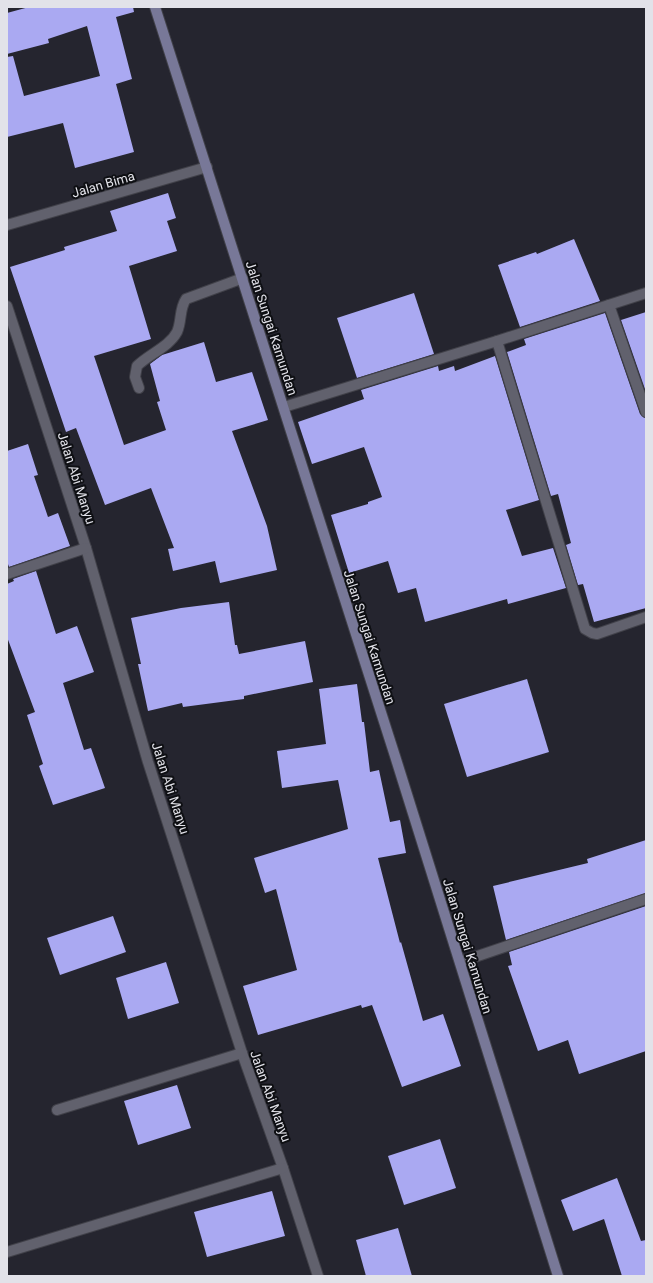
<svg xmlns="http://www.w3.org/2000/svg" width="653" height="1283" font-family="Roboto,sans-serif">
<style>
.building{fill:#aaa9f2}
.lines{fill:none;stroke-linecap:round;stroke-linejoin:round}
.street-casing{stroke:#414149;stroke-width:12}
.secondary-casing{stroke:#414149;stroke-width:12}
.street{stroke:#61616d;stroke-width:10}
.secondary{stroke:#787898;stroke-width:10}
.labels{text-anchor:middle;stroke-width:4;stroke-linejoin:round;paint-order:stroke}
.street-label{font-size:13px;fill:#e2e2e9;stroke:#0e0f13}
</style>
<rect width="100%" height="100%" fill="#25252f"/>
<g class="building">
<path d="M 29,7 L 133,7 L 134,12 L 116,17 L 132,79 L 116,84 L 134,152 L 75,168 L 63,123 L 7,137 L 7,57 L 13,56 L 24,96 L 100,76 L 87,26 L 48,39 L 49,43 L 7,54 L 7,13 Z"/>
<path d="M 168,193 L 176,218 L 167,221 L 177,251 L 129,266 L 151,339 L 94,356 L 124,445 L 166,430 L 157,402 L 160,401 L 150,364 L 162,355 L 204,342 L 216,382 L 252,372 L 268,420 L 232,431 L 267,526 L 277,570 L 220,583 L 215,561 L 173,571 L 168,549 L 174,548 L 151,488 L 105,505 L 76,428 L 66,432 L 10,267 L 65,250 L 64,247 L 117,231 L 110,211 Z"/>
<path d="M 574,239 L 600,301 L 520,327 L 498,265 L 536,252 L 537,254 Z"/>
<path d="M 414,293 L 434,354 L 357,378 L 337,318 Z"/>
<path d="M 646,312 L 646,392 L 621,320 Z"/>
<path d="M 605,313 L 640,414 L 646,418 L 646,608 L 594,622 L 583,584 L 578,585 L 566,545 L 571,543 L 558,494 L 551,496 L 507,352 L 526,345 L 524,339 Z"/>
<path d="M 495,356 L 539,500 L 506,510 L 522,556 L 553,548 L 566,588 L 508,604 L 507,599 L 425,622 L 416,588 L 398,593 L 388,561 L 349,573 L 331,515 L 368,504 L 368,502 L 382,497 L 364,447 L 312,464 L 298,422 L 364,399 L 361,390 L 438,366 L 439,371 L 454,366 L 455,371 Z"/>
<path d="M 28,444 L 38,475 L 34,476 L 48,517 L 58,513 L 70,546 L 9,567 L 7,561 L 7,451 Z"/>
<path d="M 36,571 L 56,634 L 77,626 L 94,672 L 63,683 L 84,750 L 91,748 L 105,788 L 53,805 L 39,766 L 43,764 L 27,715 L 35,712 L 7,637 L 7,584 L 14,581 L 13,579 Z"/>
<path d="M 229,602 L 235,645 L 237,645 L 239,654 L 305,641 L 313,682 L 244,696 L 244,699 L 183,707 L 182,703 L 148,711 L 138,664 L 141,664 L 131,618 L 181,608 Z"/>
<path d="M 527,679 L 549,752 L 467,777 L 444,704 Z"/>
<path d="M 357,684 L 362,722 L 364,722 L 370,772 L 379,770 L 390,822 L 400,820 L 406,853 L 378,858 L 400,943 L 401,942 L 423,1021 L 443,1014 L 461,1066 L 402,1087 L 372,1005 L 362,1008 L 361,1005 L 258,1035 L 243,986 L 297,970 L 276,889 L 265,893 L 254,858 L 348,829 L 338,780 L 282,788 L 277,751 L 326,744 L 319,689 Z"/>
<path d="M 646,840 L 646,893 L 506,940 L 493,886 L 588,863 L 587,859 Z"/>
<path d="M 646,906 L 646,1051 L 579,1074 L 568,1040 L 538,1051 L 508,966 L 512,965 L 509,952 Z"/>
<path d="M 113,916 L 126,952 L 60,975 L 47,938 Z"/>
<path d="M 166,962 L 179,1003 L 128,1019 L 116,978 Z"/>
<path d="M 177,1085 L 191,1128 L 138,1145 L 124,1101 Z"/>
<path d="M 440,1139 L 456,1188 L 404,1205 L 388,1156 Z"/>
<path d="M 617,1178 L 641,1241 L 646,1240 L 646,1276 L 622,1276 L 604,1219 L 573,1231 L 561,1200 Z"/>
<path d="M 272,1191 L 285,1236 L 207,1257 L 194,1212 Z"/>
<path d="M 398,1228 L 412,1276 L 366,1276 L 356,1240 Z"/>
</g>
<g class="lines">
<defs>
<g id="street">
<path d="M 7,225 L 207,167"/>
<path d="M 609,305 L 646,412"/>
<path d="M 7,306 L 86,548 L 148,762 L 242,1053 L 283,1168 L 318,1276"/>
<path d="M 497,341 L 585,629 L 592,633 L 597,634 L 646,617"/>
<path d="M 139,388 L 135,377 L 137,366 C 149,354 169,347 177,332 C 182,321 179,309 186,299 L 243,278"/>
<path d="M 284,407 L 497,341 L 646,293"/>
<path d="M 7,574 L 86,548"/>
<path d="M 460,962 L 646,899"/>
<path d="M 57,1110 L 242,1053"/>
<path d="M 7,1252 L 283,1168"/>
</g>
<path id="secondary" d="M 155,7 L 395,756 L 558,1276"/>
</defs>
<use href="#street" class="street-casing"/>
<use href="#secondary" class="secondary-casing"/>
<use href="#street" class="street"/>
<use href="#secondary" class="secondary"/>
</g>
<g class="labels">
<g class="street-label">
<text transform="translate(103 184) rotate(-16)" y="5">Jalan Bima</text>
<text transform="translate(272 328) rotate(72)" y="5">Jalan Sungai Kamundan</text>
<text transform="translate(77 478) rotate(72)" y="5">Jalan Abi Manyu</text>
<text transform="translate(370 637) rotate(72)" y="5">Jalan Sungai Kamundan</text>
<text transform="translate(171 788) rotate(72)" y="5">Jalan Abi Manyu</text>
<text transform="translate(468 946) rotate(73)" y="5">Jalan Sungai Kamundan</text>
<text transform="translate(271 1096) rotate(70)" y="5">Jalan Abi Manyu</text>
</g>
</g>
<rect width="653" height="1283" fill="none" stroke="#e2e2e9" stroke-width="16"/>
</svg>
